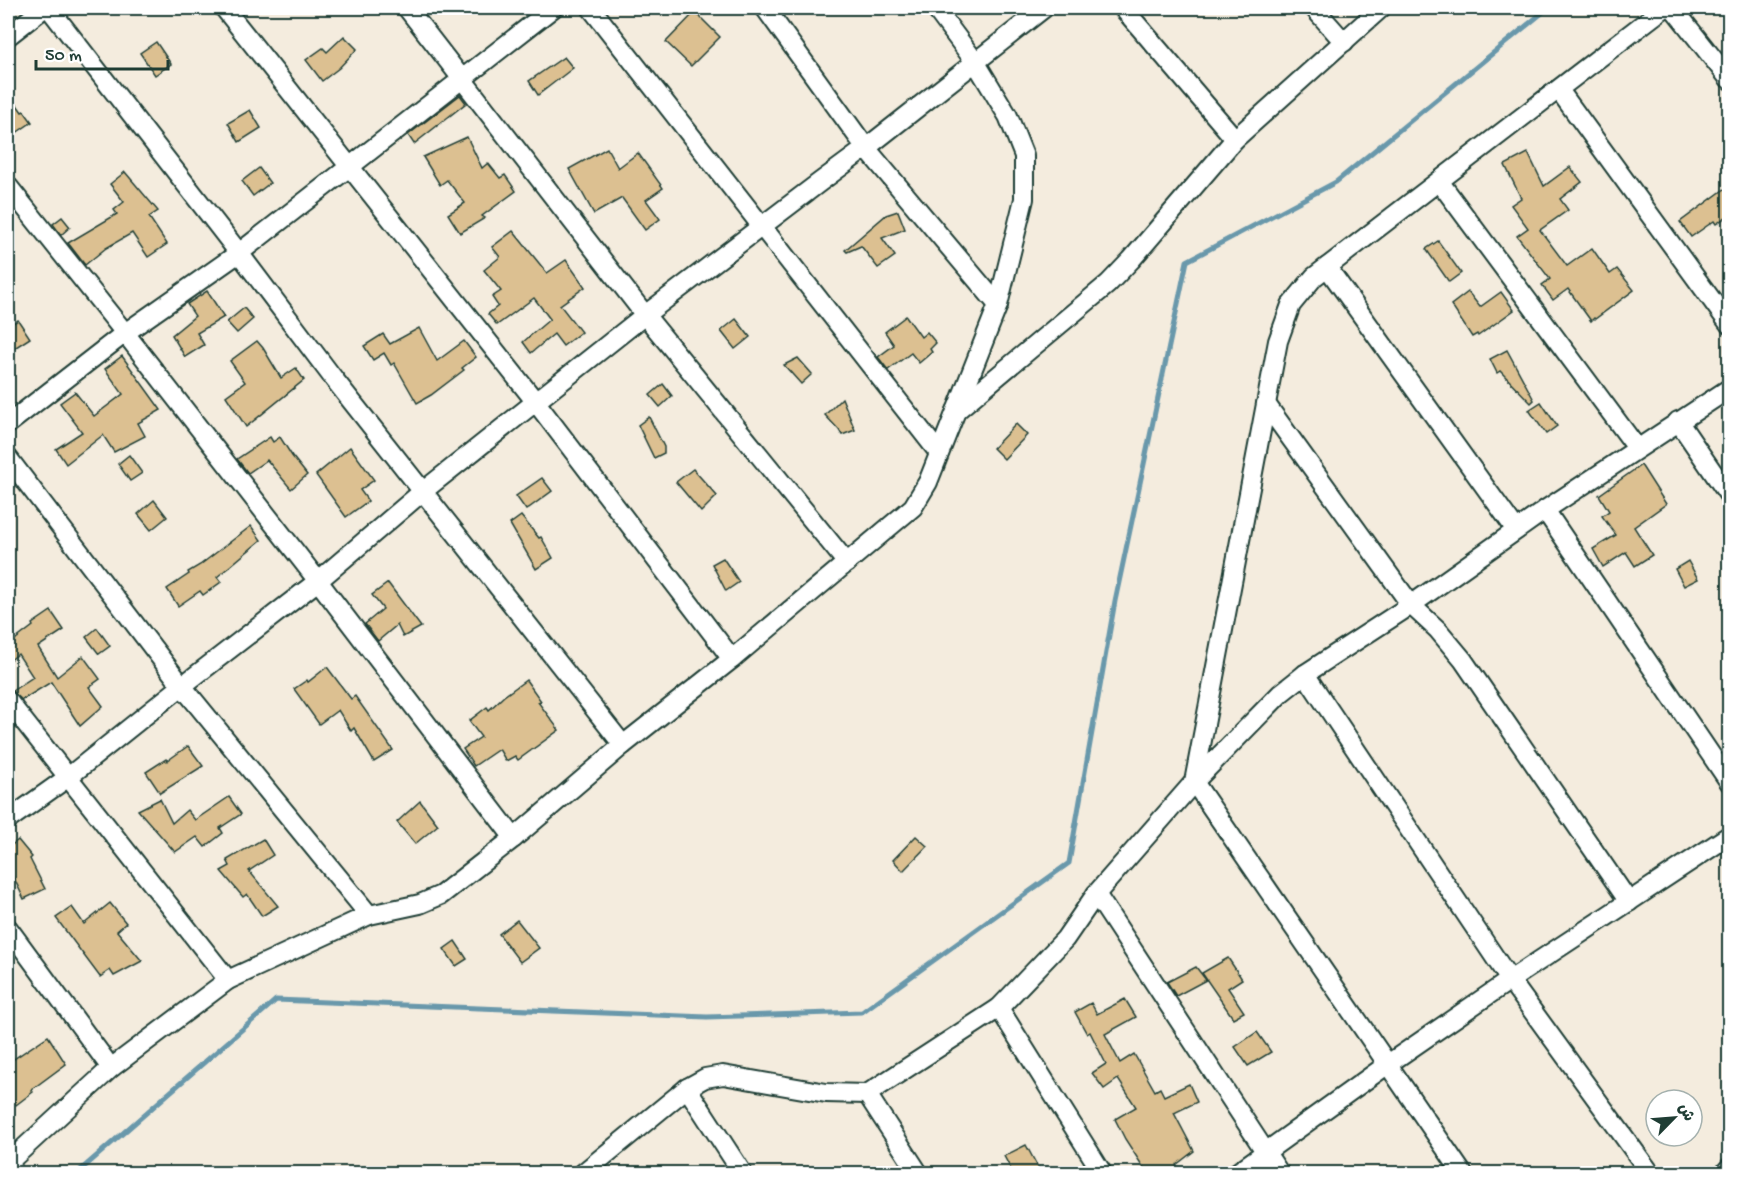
<svg xmlns="http://www.w3.org/2000/svg" width="1737" height="1181" font-family="'Gochi Hand','Playpen Sans Arabic',sans-serif">
<style>
.lines{fill:none;stroke-linecap:round;stroke-linejoin:round}
.stream{stroke:#6998ab;stroke-width:5}
.building{fill:#dcc091;stroke:#1f3d34;stroke-width:1.5}
.street-casing{stroke:#1f3d34;stroke-width:22}
.street{stroke:#fff;stroke-width:18}
</style>
<rect width="100%" height="100%" fill="#f4ecde"/>
<filter id="ink" filterUnits="userSpaceOnUse"><feTurbulence type="fractalNoise" baseFrequency=".0167" numOctaves="2"/><feDisplacementMap in="SourceGraphic" scale="12" xChannelSelector="R" yChannelSelector="G"/><feConvolveMatrix kernelMatrix="1 2 1 2 8 2 1 2 1" color-interpolation-filters="sRGB"/></filter>
<g filter="url(#ink)">
<g class="lines">
<path class="stream" d="M 76,1174 L 276,1000 L 707,1017 L 862,1012 L 1069,863 L 1115,601 L 1187,261 L 1336,182 L 1548,8"/>
</g>
<g class="building">
<path d="M 695,12 L 720,37 L 691,66 L 666,42 Z"/>
<path d="M 344,36 L 357,49 L 339,68 L 322,81 L 306,60 L 323,48 L 327,52 Z"/>
<path d="M 156,42 L 171,64 L 155,75 L 140,53 Z"/>
<path d="M 564,57 L 573,68 L 538,95 L 529,81 Z"/>
<path d="M 8,92 L 22,112 L 24,111 L 32,122 L 16,133 L 8,121 Z"/>
<path d="M 460,95 L 466,103 L 414,144 L 408,135 Z"/>
<path d="M 250,110 L 261,128 L 239,142 L 228,123 Z"/>
<path d="M 467,137 L 482,168 L 488,163 L 500,178 L 505,175 L 516,191 L 482,216 L 485,218 L 460,233 L 448,214 L 465,203 L 447,180 L 440,185 L 423,157 Z"/>
<path d="M 607,148 L 618,168 L 638,153 L 663,188 L 646,200 L 660,219 L 645,230 L 622,198 L 594,214 L 569,169 Z"/>
<path d="M 1528,153 L 1544,186 L 1570,167 L 1582,182 L 1560,199 L 1568,210 L 1540,230 L 1567,266 L 1592,248 L 1610,274 L 1617,269 L 1634,290 L 1595,319 L 1594,318 L 1591,321 L 1568,289 L 1553,300 L 1542,285 L 1550,279 L 1517,236 L 1528,228 L 1511,205 L 1521,198 L 1505,165 Z"/>
<path d="M 259,168 L 270,183 L 253,196 L 242,181 Z"/>
<path d="M 125,172 L 158,211 L 149,217 L 167,244 L 148,257 L 132,233 L 106,248 L 85,265 L 68,243 L 117,214 L 114,210 L 124,202 L 110,184 Z"/>
<path d="M 1730,185 L 1730,214 L 1716,224 L 1714,221 L 1691,237 L 1680,222 Z"/>
<path d="M 898,211 L 905,229 L 882,238 L 895,256 L 878,268 L 861,246 L 847,252 L 845,250 L 886,215 Z"/>
<path d="M 62,217 L 70,227 L 61,235 L 53,224 Z"/>
<path d="M 513,231 L 547,273 L 566,260 L 585,287 L 560,305 L 581,332 L 563,346 L 554,334 L 531,353 L 523,342 L 550,319 L 534,298 L 497,325 L 488,314 L 498,306 L 492,297 L 501,291 L 484,270 L 500,257 L 492,247 Z"/>
<path d="M 1438,241 L 1461,273 L 1449,282 L 1426,249 Z"/>
<path d="M 207,291 L 224,317 L 197,333 L 204,345 L 185,357 L 172,335 L 195,316 L 187,304 Z"/>
<path d="M 1468,292 L 1480,307 L 1501,292 L 1514,310 L 1478,336 L 1477,334 L 1472,337 L 1451,305 Z"/>
<path d="M 244,308 L 253,319 L 237,333 L 227,322 Z"/>
<path d="M 906,316 L 921,337 L 927,332 L 936,343 L 930,349 L 932,352 L 919,363 L 911,353 L 888,370 L 878,357 L 894,345 L 885,332 Z"/>
<path d="M 736,319 L 750,337 L 735,349 L 721,331 Z"/>
<path d="M 18,320 L 30,338 L 13,349 L 8,341 L 8,326 Z"/>
<path d="M 419,328 L 437,361 L 464,341 L 476,357 L 462,368 L 464,370 L 431,395 L 417,403 L 394,363 L 391,365 L 384,353 L 373,360 L 364,346 L 383,334 L 390,344 Z"/>
<path d="M 257,341 L 263,348 L 281,378 L 296,368 L 304,380 L 246,427 L 226,396 L 245,382 L 230,361 Z"/>
<path d="M 1507,350 L 1534,400 L 1531,403 L 1500,371 L 1497,373 L 1490,359 Z"/>
<path d="M 122,356 L 161,410 L 138,423 L 145,436 L 114,452 L 103,435 L 66,464 L 56,449 L 82,432 L 60,403 L 75,392 L 94,416 L 123,394 L 105,369 Z"/>
<path d="M 798,358 L 812,374 L 801,384 L 784,365 Z"/>
<path d="M 663,384 L 672,396 L 660,407 L 650,395 Z"/>
<path d="M 842,398 L 855,430 L 842,435 L 839,430 L 825,415 Z"/>
<path d="M 1541,402 L 1557,426 L 1546,434 L 1529,410 Z"/>
<path d="M 649,417 L 664,447 L 664,453 L 654,458 L 638,425 Z"/>
<path d="M 1016,424 L 1027,435 L 1004,459 L 993,448 Z"/>
<path d="M 270,437 L 273,442 L 280,437 L 292,456 L 307,475 L 291,489 L 267,460 L 248,473 L 237,459 Z"/>
<path d="M 350,447 L 374,480 L 360,490 L 368,501 L 346,517 L 316,475 Z"/>
<path d="M 129,455 L 142,473 L 130,481 L 118,464 Z"/>
<path d="M 1641,465 L 1666,504 L 1634,527 L 1652,555 L 1635,566 L 1626,552 L 1603,567 L 1593,549 L 1616,535 L 1602,516 L 1609,511 L 1599,495 Z"/>
<path d="M 693,469 L 717,496 L 701,512 L 676,482 Z"/>
<path d="M 542,478 L 552,491 L 526,510 L 516,496 Z"/>
<path d="M 154,500 L 167,517 L 151,530 L 138,514 Z"/>
<path d="M 521,516 L 539,538 L 541,537 L 553,558 L 536,569 L 510,524 Z"/>
<path d="M 251,526 L 261,540 L 217,577 L 221,582 L 203,595 L 200,591 L 178,606 L 167,589 L 189,574 L 188,572 L 200,565 Z"/>
<path d="M 723,558 L 739,582 L 726,591 L 712,564 Z"/>
<path d="M 1688,561 L 1698,579 L 1684,586 L 1675,569 Z"/>
<path d="M 388,583 L 421,627 L 403,637 L 397,625 L 378,641 L 365,624 L 383,609 L 372,595 Z"/>
<path d="M 51,611 L 64,630 L 38,647 L 57,677 L 83,656 L 100,679 L 89,687 L 103,706 L 80,726 L 51,682 L 22,700 L 12,691 L 33,677 L 18,654 L 8,662 L 8,645 L 33,626 L 32,624 Z"/>
<path d="M 97,628 L 110,646 L 99,654 L 86,637 Z"/>
<path d="M 327,667 L 351,699 L 355,696 L 393,750 L 374,762 L 354,728 L 351,731 L 338,710 L 319,724 L 294,689 L 307,680 L 308,682 Z"/>
<path d="M 526,680 L 541,701 L 538,702 L 559,730 L 518,760 L 515,756 L 506,761 L 499,749 L 474,766 L 463,749 L 481,737 L 469,721 L 487,707 L 489,710 L 504,696 Z"/>
<path d="M 188,746 L 203,766 L 160,793 L 146,772 L 166,759 L 167,761 Z"/>
<path d="M 229,797 L 241,814 L 220,828 L 223,833 L 205,847 L 197,837 L 175,852 L 138,810 L 160,799 L 172,823 L 187,810 L 195,820 Z"/>
<path d="M 420,801 L 438,825 L 415,844 L 397,822 Z"/>
<path d="M 916,836 L 927,846 L 903,871 L 893,860 Z"/>
<path d="M 263,839 L 273,855 L 249,871 L 278,906 L 262,916 L 247,894 L 243,897 L 221,871 L 230,866 L 227,860 Z"/>
<path d="M 18,840 L 32,857 L 30,859 L 45,889 L 24,899 L 8,866 L 8,848 Z"/>
<path d="M 110,903 L 126,923 L 117,931 L 142,961 L 114,976 L 110,970 L 100,977 L 56,918 L 72,907 L 84,924 Z"/>
<path d="M 517,920 L 539,948 L 520,962 L 499,934 Z"/>
<path d="M 455,941 L 467,959 L 456,966 L 444,949 Z"/>
<path d="M 1228,958 L 1242,979 L 1228,988 L 1244,1012 L 1233,1018 L 1202,973 Z"/>
<path d="M 1196,967 L 1206,980 L 1176,996 L 1167,982 Z"/>
<path d="M 1125,999 L 1136,1017 L 1105,1034 L 1120,1063 L 1134,1054 L 1155,1091 L 1160,1088 L 1164,1096 L 1189,1084 L 1197,1102 L 1174,1113 L 1194,1151 L 1176,1165 L 1178,1167 L 1168,1173 L 1147,1173 L 1125,1139 L 1115,1119 L 1136,1107 L 1118,1079 L 1104,1089 L 1092,1073 L 1106,1064 L 1090,1032 L 1087,1034 L 1075,1012 L 1091,1003 L 1097,1014 Z"/>
<path d="M 1257,1032 L 1271,1052 L 1248,1066 L 1235,1047 Z"/>
<path d="M 48,1036 L 66,1064 L 31,1090 L 33,1092 L 16,1105 L 8,1092 L 8,1063 Z"/>
<path d="M 1026,1145 L 1041,1173 L 1013,1173 L 1004,1156 Z"/>
</g>
<g class="lines">
<defs>
<g id="street">
<path d="M 49,8 L 239,253 L 334,379 L 623,745"/>
<path d="M 224,8 L 535,401 L 732,659"/>
<path d="M 407,8 L 645,315 L 847,563"/>
<path d="M 591,8 L 939,453"/>
<path d="M 765,8 L 866,148 L 998,305"/>
<path d="M 1123,8 L 1235,139"/>
<path d="M 1314,8 L 1344,42"/>
<path d="M 1673,8 L 1730,80"/>
<path d="M 8,36 L 44,8"/>
<path d="M 1559,90 L 1730,325"/>
<path d="M 1439,181 L 1637,448"/>
<path d="M 8,186 L 125,333 L 318,581 L 514,838"/>
<path d="M 1327,267 L 1516,530"/>
<path d="M 1266,404 L 1411,605 L 1438,630 L 1463,660 L 1629,902"/>
<path d="M 956,411 L 1108,284 L 1131,260 L 1235,139 L 1381,8"/>
<path d="M 1678,421 L 1730,497"/>
<path d="M 8,424 L 125,333 L 239,253 L 553,8"/>
<path d="M 8,458 L 182,686 L 369,915"/>
<path d="M 1545,510 L 1730,783"/>
<path d="M 1305,674 L 1510,980 L 1651,1174"/>
<path d="M 8,701 L 228,980"/>
<path d="M 8,820 L 67,778 L 182,686 L 318,581 L 422,492 L 645,315 L 820,182 L 866,148 L 1044,8"/>
<path d="M 1096,894 L 1280,1174"/>
<path d="M 8,928 L 111,1068"/>
<path d="M 999,1008 L 1103,1174"/>
<path d="M 687,1088 L 743,1174"/>
<path d="M 867,1094 L 919,1174"/>
<path d="M 11,1174 L 12,1159 L 111,1068 L 228,980 L 369,915 L 420,904 L 441,895 L 514,838 L 623,745 L 732,659 L 913,507 L 928,482 L 998,305 L 1024,199 L 1024,156 L 1008,116 L 976,63 L 935,8"/>
<path d="M 582,1174 L 687,1088 L 705,1078 L 723,1075 L 826,1093 L 867,1094 L 999,1008 L 1065,939 L 1096,894 L 1194,782 L 1281,693 L 1305,674 L 1411,605 L 1545,510 L 1730,388"/>
<path d="M 1235,1174 L 1388,1064 L 1510,980 L 1730,835"/>
<path d="M 1463,1174 L 1194,782 L 1278,341 L 1291,305 L 1314,277 L 1664,8"/>
<path d="M 1724,1174 L 1730,1167"/>
</g>
</defs>
<use href="#street" class="street-casing"/>
<use href="#street" class="street"/>
</g>
</g>
<rect width="1737" height="1181" fill="none" stroke="#fff" stroke-width="30"/>
<rect x="15" y="15" width="1707" height="1151" fill="none" stroke="#1f3d34" stroke-width="2" filter="url(#ink)"/>
<g transform="translate(1674 1118) rotate(65)"><circle r="28" fill="#ffffff" stroke="#a5b1ae" stroke-width="1.5"/>
<path d="M0-4.5L10 22L0 15L-10 22Z" fill="#1f3d34"/>
<text y="-9" font-size="16" font-weight="bold" text-anchor="middle" fill="#1f3d34">ش</text>
</g>
<path d="M36 60v9h132v-9" fill="none" stroke="#1f3d34" stroke-width="3"/>
<text x="45" y="60" font-size="18" fill="#1f3d34" stroke="#ffffff" stroke-width="4.5" paint-order="stroke">50 m</text>
</svg>
